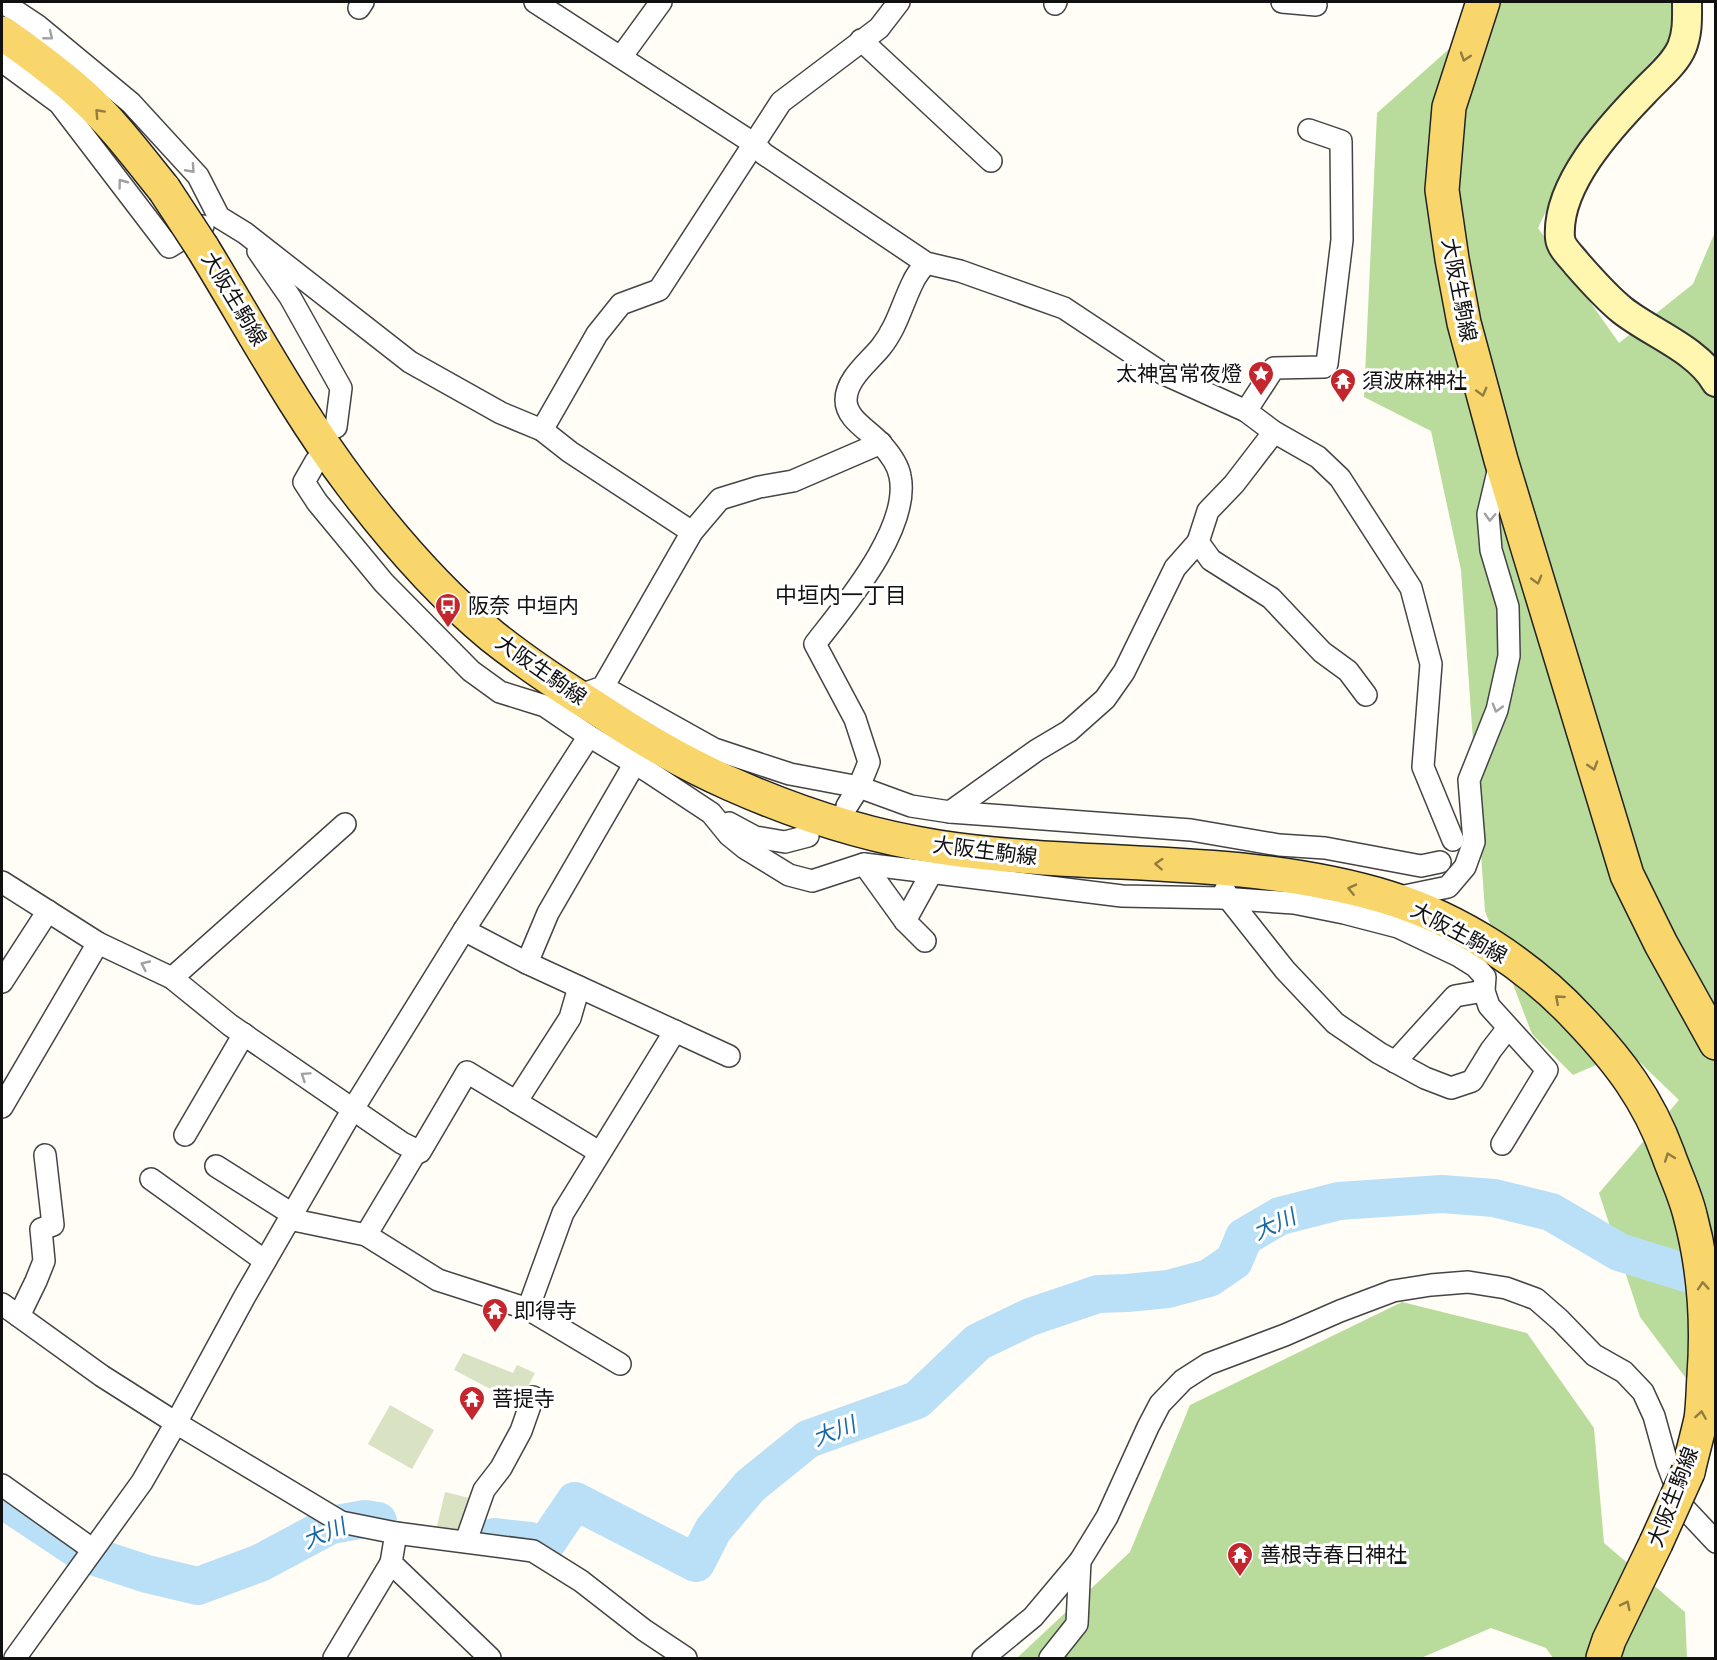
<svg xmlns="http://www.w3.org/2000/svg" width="1717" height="1660" font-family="'Libre Baskerville','Noto Sans JP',serif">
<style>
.forest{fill:#b9dc9c}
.cemetery{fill:#d9e3c4}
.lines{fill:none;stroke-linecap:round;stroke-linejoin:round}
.river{stroke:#b9e0f7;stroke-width:38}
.minor-casing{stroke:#444;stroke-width:24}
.secondary-casing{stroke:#333;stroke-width:32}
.primary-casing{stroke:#222;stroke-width:36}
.minor{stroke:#fff;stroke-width:21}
.secondary{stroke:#fff6b0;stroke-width:28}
.primary{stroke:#f9d66b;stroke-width:33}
.primary-bridge-casing{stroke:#222;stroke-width:36;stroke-linecap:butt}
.primary-bridge{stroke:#f9d66b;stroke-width:33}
.oneway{stroke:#a0a0a0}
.oneway2{stroke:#917d42}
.labels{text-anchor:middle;stroke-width:6;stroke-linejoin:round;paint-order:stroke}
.street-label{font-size:21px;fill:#111;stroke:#fff}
.poi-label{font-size:21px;fill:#111;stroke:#fff;text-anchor:start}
.neighbourhood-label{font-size:22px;fill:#111;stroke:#fff}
.water-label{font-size:22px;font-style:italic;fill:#1768a6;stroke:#fff}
</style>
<rect width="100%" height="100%" fill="#fffdf5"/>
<g class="forest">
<path d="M 1502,2 L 1676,2 L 1675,35 L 1598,120 L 1557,188 L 1538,228 L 1619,343 L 1693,284 L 1715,232 L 1715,1417 L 1640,1317 L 1599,1193 L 1679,1100 L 1628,1051 L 1573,1075 L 1532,1034 L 1485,911 L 1461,570 L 1431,431 L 1364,397 L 1377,113 Z"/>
<path d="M 1402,1302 L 1527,1333 L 1594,1428 L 1604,1543 L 1685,1612 L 1687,1658 L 1553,1658 L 1546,1648 L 1491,1628 L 1421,1658 L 1017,1658 L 1130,1552 L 1190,1405 Z"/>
</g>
<g class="cemetery">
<path d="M 463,1353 L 513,1373 L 517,1365 L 535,1373 L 519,1404 L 454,1370 Z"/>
<path d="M 390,1405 L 434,1430 L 412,1469 L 368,1444 Z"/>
<path d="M 445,1492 L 474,1499 L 466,1533 L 437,1526 Z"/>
</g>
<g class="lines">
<g class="river">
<path d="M 2,1499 L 83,1553 L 147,1574 L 198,1586 L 260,1563 L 331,1525 L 365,1519 L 378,1521"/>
<path d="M 494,1537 L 530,1541 L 544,1547 L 575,1501 L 696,1563 L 713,1530 L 750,1486 L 808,1439 L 917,1400 L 978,1342 L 1030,1317 L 1098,1294 L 1127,1293 L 1168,1289 L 1209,1278 L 1234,1261 L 1244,1237 L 1280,1216 L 1339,1201 L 1442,1194 L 1494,1198 L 1551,1212 L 1619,1252 L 1716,1282"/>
</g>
<defs>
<g id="minor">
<path d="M 2,2 L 38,26 L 131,103 L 198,176 L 219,217 L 245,233 L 410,362 L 501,413 L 542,430 L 570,452 L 692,532"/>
<path d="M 535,2 L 753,143 L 764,154 L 926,263 L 960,271 L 1064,308 L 1162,373 L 1246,411 L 1274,432 L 1318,457 L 1340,478 L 1411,588 L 1431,664 L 1423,767 L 1453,840"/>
<path d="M 1282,2 L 1316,5"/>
<path d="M 1055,4 L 1056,2"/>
<path d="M 359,8 L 363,2"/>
<path d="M 861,40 L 991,161"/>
<path d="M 621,57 L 661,2"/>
<path d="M 2,61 L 59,103 L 169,247 L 203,226"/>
<path d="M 258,251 L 290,297 L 341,388 L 336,427"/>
<path d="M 1246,411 L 1274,368 L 1324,367 L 1327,364 L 1342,240 L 1341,141 L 1309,130"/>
<path d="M 542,430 L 597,334 L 621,304 L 659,290 L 781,102 L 879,28 L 899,2"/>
<path d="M 1274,432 L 1234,484 L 1208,511 L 1198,542 L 1211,560 L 1271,598 L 1322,652 L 1348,671 L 1366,695"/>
<path d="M 316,461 L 304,482 L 317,502 L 384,583 L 471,671 L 500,692 L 545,706 L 589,736 L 649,772 L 711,813 L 729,835 L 745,848 L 789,875 L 812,881 L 864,864 L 1122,896 L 1221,898 L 1294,903 L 1344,913 L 1398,927 L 1459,956 L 1475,966 L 1485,977 L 1484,991 L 1489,1006 L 1547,1070 L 1502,1144"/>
<path d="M 603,687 L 714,749 L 790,774 L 859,787 L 911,806 L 950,812 L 1037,750 L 1069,731 L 1105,699 L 1124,672 L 1175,568 L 1198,542"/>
<path d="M 589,692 L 603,687 L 692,532 L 720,499 L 759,487 L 793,481 L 881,443"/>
<path d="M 635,763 L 548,913 L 527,963 L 729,1056"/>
<path d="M 847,806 L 859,787 L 869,762 L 855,719 L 815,644 C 845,605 911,528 900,476 C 898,465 890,454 882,445 C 871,431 846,420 846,400 C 846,379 869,362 881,347 C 897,327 902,304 913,282 C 916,275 921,269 926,263"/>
<path d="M 950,812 L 1191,830 L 1279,845 L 1325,848 L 1421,866 L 1440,862"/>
<path d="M 729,823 L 755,837 L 785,842 L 808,836"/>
<path d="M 864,864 L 905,921 L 925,941"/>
<path d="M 2,882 L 98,943 L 172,978 L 230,1025 L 402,1143 L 420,1152 L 467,1072 L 599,1152"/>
<path d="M 1225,891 L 1228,898 L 1285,970 L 1335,1023 L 1379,1053 L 1425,1078 L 1451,1088 L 1472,1081 L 1491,1050 L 1508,1028"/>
<path d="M 1395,898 L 1448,887 L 1465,867 L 1474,842 L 1469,780 L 1497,710 L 1509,656 L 1508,607 L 1491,550 L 1488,514 L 1500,463"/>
<path d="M 905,921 L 932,872"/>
<path d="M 464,930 L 527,963"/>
<path d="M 172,978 L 345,824"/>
<path d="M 2,982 L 48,911"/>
<path d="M 1395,1062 L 1455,996 L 1484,991"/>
<path d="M 516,1102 L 570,1018 L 579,987"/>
<path d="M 2,1107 L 98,943"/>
<path d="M 185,1135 L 244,1034"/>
<path d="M 216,1166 L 292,1214"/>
<path d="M 151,1179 L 265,1261"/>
<path d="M 289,1219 L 366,1235 L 438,1280 L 528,1309 L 620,1364"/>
<path d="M 366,1235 L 417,1150"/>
<path d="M 2,1304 L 102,1376 L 176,1423 L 341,1522 L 396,1533 L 533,1551 L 581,1581 L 644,1630 L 686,1658"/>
<path d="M 528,1309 L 563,1213 L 675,1031"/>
<path d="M 19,1316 L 36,1281 L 44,1261 L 41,1229 L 53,1225 L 45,1155"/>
<path d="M 2,1485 L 92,1549"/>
<path d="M 396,1533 L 391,1563 L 490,1658"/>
<path d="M 466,1541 L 484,1490 L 501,1468 L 521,1431 L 533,1397"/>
<path d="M 15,1658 L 142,1482 L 176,1423 L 245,1296 L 353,1109 L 464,930 L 589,736"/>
<path d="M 334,1658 L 391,1563"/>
<path d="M 983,1658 L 1033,1617 L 1080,1561 L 1107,1517 L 1148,1427 L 1160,1404 L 1183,1380 L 1208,1364 L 1285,1335 L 1340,1311 L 1393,1291 L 1431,1285 L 1468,1282 L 1506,1288 L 1536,1299 L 1560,1320 L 1594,1355 L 1624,1372 L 1643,1392 L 1654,1416 L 1667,1463 L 1684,1508 L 1716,1542"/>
<path d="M 1050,1658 L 1077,1624 L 1080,1561"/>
</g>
<path id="secondary" d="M 1687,2 C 1687,17 1688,32 1682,47 C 1675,64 1657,78 1644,92 C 1610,127 1556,185 1560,238 C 1561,248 1571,256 1577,264 C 1591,280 1606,297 1622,310 C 1651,333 1697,349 1716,382"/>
<g id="primary">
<path d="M 1483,2 L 1449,107 L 1442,190 L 1452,259 L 1464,323 L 1501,460 L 1627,875 L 1661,944 L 1716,1043"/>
<path d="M 2,33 C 29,52 57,72 82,95 C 113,123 138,157 164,189"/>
<path d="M 202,247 C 251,327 296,411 352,485 C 392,538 441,594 492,636 C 526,663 562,687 599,710 C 641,738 685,764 731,784 C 796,813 868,836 938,847 C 1087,870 1243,853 1389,898 C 1460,920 1529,965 1579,1019 C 1619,1061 1648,1099 1668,1154 C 1675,1174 1685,1194 1690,1215 C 1704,1267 1708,1322 1704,1376 C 1703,1390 1703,1405 1701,1419 C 1697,1437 1692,1454 1688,1472"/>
<path d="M 1603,1658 L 1609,1640 L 1656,1543"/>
</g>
</defs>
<use href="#minor" class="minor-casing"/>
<use href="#secondary" class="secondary-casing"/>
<use href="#primary" class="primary-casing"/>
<use href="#minor" class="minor"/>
<use href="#secondary" class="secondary"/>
<use href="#primary" class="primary"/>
<defs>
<g id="primary-bridge">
<path d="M 164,189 L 202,247"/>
<path d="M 1656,1543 L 1688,1472"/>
</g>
</defs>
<use href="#primary-bridge" class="primary-bridge-casing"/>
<use href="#primary-bridge" class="primary-bridge"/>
</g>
<defs><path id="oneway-chevron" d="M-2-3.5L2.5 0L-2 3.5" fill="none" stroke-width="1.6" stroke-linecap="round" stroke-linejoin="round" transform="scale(1.5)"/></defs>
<g class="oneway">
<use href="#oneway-chevron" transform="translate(49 36) rotate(39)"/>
<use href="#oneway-chevron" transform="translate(191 169) rotate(48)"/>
<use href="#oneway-chevron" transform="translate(122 183) rotate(-127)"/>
<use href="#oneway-chevron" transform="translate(1490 517) rotate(92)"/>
<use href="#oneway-chevron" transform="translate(1497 708) rotate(106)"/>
<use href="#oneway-chevron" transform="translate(145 965) rotate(-155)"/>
<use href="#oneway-chevron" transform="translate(305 1076) rotate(-146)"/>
</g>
<g class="oneway2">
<use href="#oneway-chevron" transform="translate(1465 57) rotate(108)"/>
<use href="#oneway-chevron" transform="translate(99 113) rotate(-133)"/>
<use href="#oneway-chevron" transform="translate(1482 392) rotate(75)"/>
<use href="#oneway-chevron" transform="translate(1537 580) rotate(74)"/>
<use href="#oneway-chevron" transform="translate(1593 766) rotate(73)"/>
<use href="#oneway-chevron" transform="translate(1159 864) rotate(-177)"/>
<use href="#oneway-chevron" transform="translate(1352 889) rotate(-167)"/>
<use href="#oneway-chevron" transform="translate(1559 999) rotate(-139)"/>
<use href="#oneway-chevron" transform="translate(1669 1157) rotate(-110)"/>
<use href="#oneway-chevron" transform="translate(1703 1286) rotate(-94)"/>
<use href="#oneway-chevron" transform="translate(1701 1415) rotate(-81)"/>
<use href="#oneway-chevron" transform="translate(1626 1605) rotate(-64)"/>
</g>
<defs>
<symbol id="sight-pin" viewBox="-11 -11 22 30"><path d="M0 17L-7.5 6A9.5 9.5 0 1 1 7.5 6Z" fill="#c4262e" stroke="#fff"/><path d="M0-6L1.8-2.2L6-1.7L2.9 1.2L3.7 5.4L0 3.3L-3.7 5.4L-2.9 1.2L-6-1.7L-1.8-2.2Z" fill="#fff"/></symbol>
<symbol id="temple-pin" viewBox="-11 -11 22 30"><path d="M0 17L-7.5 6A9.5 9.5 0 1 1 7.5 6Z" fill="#c4262e" stroke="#fff"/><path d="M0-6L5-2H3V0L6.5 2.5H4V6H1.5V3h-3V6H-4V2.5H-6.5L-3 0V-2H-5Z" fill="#fff"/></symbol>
<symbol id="bus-pin" viewBox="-11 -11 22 30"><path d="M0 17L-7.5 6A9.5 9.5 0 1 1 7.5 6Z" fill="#c4262e" stroke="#fff"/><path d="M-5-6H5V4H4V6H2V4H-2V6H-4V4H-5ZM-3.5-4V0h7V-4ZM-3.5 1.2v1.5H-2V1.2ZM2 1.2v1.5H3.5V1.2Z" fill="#fff"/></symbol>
</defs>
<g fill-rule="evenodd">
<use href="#sight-pin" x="1246" y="359" width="30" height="40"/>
<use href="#temple-pin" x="1328" y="366" width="30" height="40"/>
<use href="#bus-pin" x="433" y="591" width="30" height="40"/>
<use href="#temple-pin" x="480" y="1296" width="30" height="40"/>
<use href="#temple-pin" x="457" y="1384" width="30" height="40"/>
<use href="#temple-pin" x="1225" y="1540" width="30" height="40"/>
</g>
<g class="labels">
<g class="street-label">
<text transform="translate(1459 290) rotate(79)" y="7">大阪生駒線</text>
<text transform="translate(234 299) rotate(59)" y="7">大阪生駒線</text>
<text transform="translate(541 670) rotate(35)" y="7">大阪生駒線</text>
<text transform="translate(985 851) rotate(7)" y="7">大阪生駒線</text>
<text transform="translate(1459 933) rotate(28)" y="7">大阪生駒線</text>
<text transform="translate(1673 1497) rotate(-69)" y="7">大阪生駒線</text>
</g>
<g class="poi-label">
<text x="1242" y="381" text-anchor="end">太神宮常夜燈</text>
<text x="1362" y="388">須波麻神社</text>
<text x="468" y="613">阪奈 中垣内</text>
<text x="514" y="1318">即得寺</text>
<text x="492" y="1406">菩提寺</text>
<text x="1260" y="1562">善根寺春日神社</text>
</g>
<g class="neighbourhood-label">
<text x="841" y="603">中垣内一丁目</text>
</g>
<g class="water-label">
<text transform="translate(1274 1224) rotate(-24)" y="8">大川</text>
<text transform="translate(834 1431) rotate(-21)" y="8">大川</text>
<text transform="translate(324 1533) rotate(-22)" y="8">大川</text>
</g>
</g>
<rect width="1717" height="1660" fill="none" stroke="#111111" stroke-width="6"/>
</svg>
